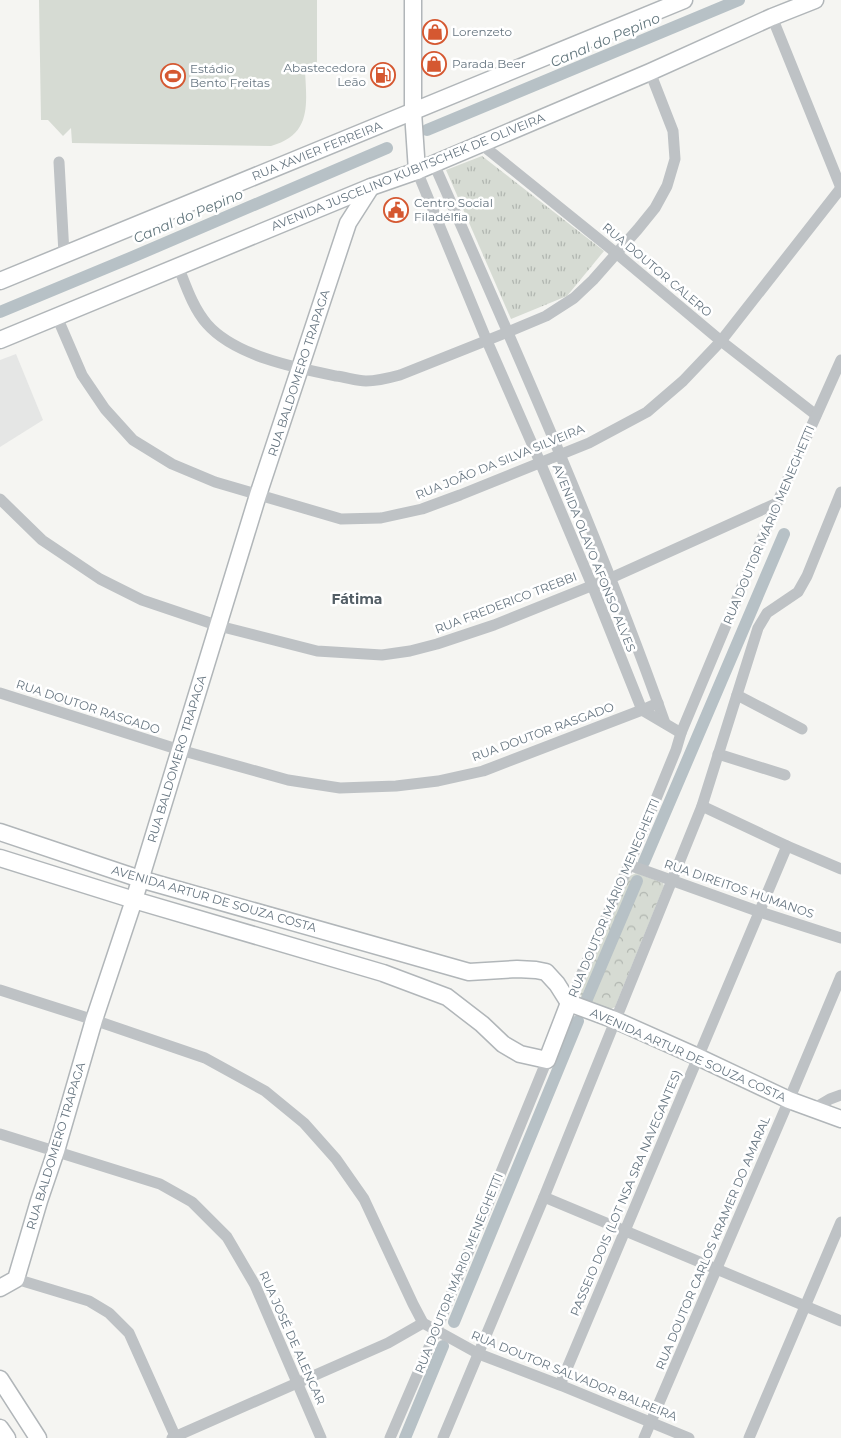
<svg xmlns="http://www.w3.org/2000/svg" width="841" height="1438" font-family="Montserrat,sans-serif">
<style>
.built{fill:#e5e6e5}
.green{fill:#d6dbd3}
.forest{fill:url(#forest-crowns)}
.park{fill:url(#park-tufts)}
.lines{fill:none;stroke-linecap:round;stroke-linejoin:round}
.canal{stroke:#b7c1c6;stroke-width:12}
.secondary-casing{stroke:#b1b6b9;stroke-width:19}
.street{stroke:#bec2c5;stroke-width:11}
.secondary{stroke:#fff;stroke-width:16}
.labels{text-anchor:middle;stroke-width:5;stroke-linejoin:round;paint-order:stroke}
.poi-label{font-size:12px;fill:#667580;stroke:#fff;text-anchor:start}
.street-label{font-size:12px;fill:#667580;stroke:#fff}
.water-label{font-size:14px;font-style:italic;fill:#62767d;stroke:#fff}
.neighbourhood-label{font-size:14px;font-weight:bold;fill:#535e66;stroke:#fff}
</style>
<defs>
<pattern id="forest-crowns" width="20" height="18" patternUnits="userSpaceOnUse" patternTransform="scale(1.25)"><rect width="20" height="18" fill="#d6dbd3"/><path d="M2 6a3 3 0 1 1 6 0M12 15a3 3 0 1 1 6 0" fill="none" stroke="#b1b6b0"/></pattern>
<pattern id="park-tufts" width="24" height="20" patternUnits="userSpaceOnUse" patternTransform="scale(1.25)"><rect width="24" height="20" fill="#d6dbd3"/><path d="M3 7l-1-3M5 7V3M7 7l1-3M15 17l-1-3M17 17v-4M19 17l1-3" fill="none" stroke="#b1b6b0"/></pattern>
</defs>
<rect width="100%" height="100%" fill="#f5f5f2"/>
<path class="built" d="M 16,354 L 43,420 L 0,447 L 0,360 Z"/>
<path class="green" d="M 39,0 L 317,0 L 317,71 L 305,71 C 307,106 311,135 271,146 L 72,143 L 71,128 L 63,136 L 48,120 L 41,120 Z"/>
<path class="forest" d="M 636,873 L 663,883 L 664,886 L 615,1007 L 609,1010 L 582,1000 L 580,993 L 630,876 Z"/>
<path class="park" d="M 482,156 L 604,251 L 567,296 L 511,319 L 446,170 Z"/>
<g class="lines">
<g class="canal">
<path d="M 427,130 L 739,0"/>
<path d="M 0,312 L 130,258 L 387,148"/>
<path d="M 644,862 L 784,534"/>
<path d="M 587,999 L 637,881"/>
<path d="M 454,1322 L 578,1021"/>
<path d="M 405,1438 L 443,1346"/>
</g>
<defs>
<g id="secondary">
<path d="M 413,0 L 413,112 L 417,171"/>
<path d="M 0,281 L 684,0"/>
<path d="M 0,340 L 371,187 L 417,171 L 650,72 L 772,17 L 815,0"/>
<path d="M 0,832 L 140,879 L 469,972 L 517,969 L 536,970 L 546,972 L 557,984 L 569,1003 L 615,1020 L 698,1057 L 789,1100 L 841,1119"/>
<path d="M 0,858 L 134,900 L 383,973 L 447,997 L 482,1024 L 503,1044 L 520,1054 L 547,1060 L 569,1003"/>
<path d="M 0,1288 L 16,1279 L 39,1201 L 56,1151 L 94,1020 L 134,900 L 258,495 L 348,223 L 371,187"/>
<path d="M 0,1379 L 38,1438"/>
<path d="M 0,1428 L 7,1438"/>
</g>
</defs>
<use href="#secondary" class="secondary-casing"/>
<g class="street">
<path d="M 772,17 L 841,188"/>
<path d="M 481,144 L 616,253 L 721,341 L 816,415"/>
<path d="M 59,162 L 64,254"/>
<path d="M 434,164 C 515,348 597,532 665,723"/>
<path d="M 417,171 L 487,341 L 540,462 L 592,585 L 642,710 L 681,733"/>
<path d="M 178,266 C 186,286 193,308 207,324 C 235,356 296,368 336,376 C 346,377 356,381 366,381 C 378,381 389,378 400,375 L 508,332 L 546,316 L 574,298 L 593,280 L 638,229 L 655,208 L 667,186 L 675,159 L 673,131 L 650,72"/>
<path d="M 57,317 L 82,375 L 105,409 L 133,440 L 172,464 L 215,482 L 341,519 L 381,518 L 422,509 L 460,495 L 589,443 L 647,412 L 683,381 L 721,341 L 841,188"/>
<path d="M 0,499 L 42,540 L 100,579 L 142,600 L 219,626 L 317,651 L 382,655 L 410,651 L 437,644 L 494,625 L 611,578 L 777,503"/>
<path d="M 0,693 L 180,750 L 288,780 L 340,788 L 396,786 L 438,781 L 483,771 L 642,710 L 658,703"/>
<path d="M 737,695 L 802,729"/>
<path d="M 718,754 L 785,775"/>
<path d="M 702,806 L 787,846 L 841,869"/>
<path d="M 629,865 L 760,912 L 841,938"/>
<path d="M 0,990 L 94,1020 L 205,1058 L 265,1091 L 304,1123 L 336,1159 L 364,1199 L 413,1304 L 423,1323 L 479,1354 L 560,1385 L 689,1438"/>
<path d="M 569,1003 L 629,865 L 676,750 L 681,733 L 777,503 L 841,360"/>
<path d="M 813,1109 L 830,1099 L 841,1095"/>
<path d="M 0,1134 L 160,1184 L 192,1202 L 227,1237 L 255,1285 L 321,1438"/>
<path d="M 544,1197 L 841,1321"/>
<path d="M 16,1279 L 89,1301 L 109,1313 L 129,1333 L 176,1438"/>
<path d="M 560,1385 L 787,846"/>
<path d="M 172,1438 L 388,1343 L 423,1323"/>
<path d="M 390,1438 L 436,1331 L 547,1060"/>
<path d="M 443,1438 L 544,1197 L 702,806 L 758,628 L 767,613 L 798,592 L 807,576 L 841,492"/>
<path d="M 644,1438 L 789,1100 L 841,976"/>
<path d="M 749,1438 L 841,1222"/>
</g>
<use href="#secondary" class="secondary"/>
</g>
<defs>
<symbol id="shop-ring" viewBox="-11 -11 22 22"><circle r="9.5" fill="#fff" stroke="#d55831" stroke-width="1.5"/><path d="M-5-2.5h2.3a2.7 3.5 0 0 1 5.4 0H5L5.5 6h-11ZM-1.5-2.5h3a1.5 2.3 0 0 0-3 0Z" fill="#d55831"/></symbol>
<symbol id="fuel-ring" viewBox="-11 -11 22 22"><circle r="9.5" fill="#fff" stroke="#d55831" stroke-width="1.5"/><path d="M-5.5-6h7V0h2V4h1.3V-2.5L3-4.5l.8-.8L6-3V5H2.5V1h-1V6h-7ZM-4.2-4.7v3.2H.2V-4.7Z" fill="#d55831"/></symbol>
<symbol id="stadium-ring" viewBox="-11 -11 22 22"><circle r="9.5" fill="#fff" stroke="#d55831" stroke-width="1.5"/><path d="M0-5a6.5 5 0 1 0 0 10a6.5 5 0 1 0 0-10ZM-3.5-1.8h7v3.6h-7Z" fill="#d55831"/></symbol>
<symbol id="civic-ring" viewBox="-11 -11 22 22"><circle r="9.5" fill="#fff" stroke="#d55831" stroke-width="1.5"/><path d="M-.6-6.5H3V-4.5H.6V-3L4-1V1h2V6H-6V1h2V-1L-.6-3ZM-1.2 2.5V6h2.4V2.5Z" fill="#d55831"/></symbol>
</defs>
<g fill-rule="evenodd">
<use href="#shop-ring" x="421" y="18" width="28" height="28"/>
<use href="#shop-ring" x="420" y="50" width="28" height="28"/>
<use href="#fuel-ring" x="369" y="61" width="28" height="28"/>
<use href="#stadium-ring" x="159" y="62" width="28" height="28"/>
<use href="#civic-ring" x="382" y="196" width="28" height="28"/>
</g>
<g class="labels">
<g class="poi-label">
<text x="452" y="36">Lorenzeto</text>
<text x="452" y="68">Parada Beer</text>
<text x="366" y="72" text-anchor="end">Abastecedora<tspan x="366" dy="14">Leão</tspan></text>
<text x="190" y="73">Estádio<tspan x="190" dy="14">Bento Freitas</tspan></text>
<text x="414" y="207">Centro Social<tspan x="414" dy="14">Filadélfia</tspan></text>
</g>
<g class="street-label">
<text transform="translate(317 151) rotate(-22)" y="4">RUA XAVIER FERREIRA</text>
<text transform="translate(408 172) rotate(-22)" y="4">AVENIDA JUSCELINO KUBITSCHEK DE OLIVEIRA</text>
<text transform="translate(657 270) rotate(40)" y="4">RUA DOUTOR CALERO</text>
<text transform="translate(299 373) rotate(-72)" y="4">RUA BALDOMERO TRAPAGA</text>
<text transform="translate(500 462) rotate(-22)" y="4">RUA JOÃO DA SILVA SILVEIRA</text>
<text transform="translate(769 525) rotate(-67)" y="4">RUA DOUTOR MÁRIO MENEGHETTI</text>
<text transform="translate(594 558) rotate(68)" y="4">AVENIDA OLAVO AFONSO ALVES</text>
<text transform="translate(506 603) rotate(-21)" y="4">RUA FREDERICO TREBBI</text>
<text transform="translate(88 707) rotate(18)" y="4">RUA DOUTOR RASGADO</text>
<text transform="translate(543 732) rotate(-20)" y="4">RUA DOUTOR RASGADO</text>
<text transform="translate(177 759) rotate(-73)" y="4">RUA BALDOMERO TRAPAGA</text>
<text transform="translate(739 889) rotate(19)" y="4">RUA DIREITOS HUMANOS</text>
<text transform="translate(614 898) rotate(-67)" y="4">RUA DOUTOR MÁRIO MENEGHETTI</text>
<text transform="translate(214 899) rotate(16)" y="4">AVENIDA ARTUR DE SOUZA COSTA</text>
<text transform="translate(688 1055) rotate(24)" y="4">AVENIDA ARTUR DE SOUZA COSTA</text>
<text transform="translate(56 1146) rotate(-73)" y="4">RUA BALDOMERO TRAPAGA</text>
<text transform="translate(626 1193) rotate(-67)" y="4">PASSEIO DOIS (LOT NSA SRA NAVEGANTES)</text>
<text transform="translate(713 1243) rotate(-67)" y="4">RUA DOUTOR CARLOS KRAMER DO AMARAL</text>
<text transform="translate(459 1273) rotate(-68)" y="4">RUA DOUTOR MÁRIO MENEGHETTI</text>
<text transform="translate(292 1338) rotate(66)" y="4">RUA JOSÉ DE ALENCAR</text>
<text transform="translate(574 1376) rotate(22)" y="4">RUA DOUTOR SALVADOR BALREIRA</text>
</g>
<g class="water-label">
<text transform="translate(605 40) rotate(-23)" y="5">Canal do Pepino</text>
<text transform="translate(188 216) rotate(-23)" y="5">Canal do Pepino</text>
</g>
<g class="neighbourhood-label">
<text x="357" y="604">Fátima</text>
</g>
</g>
</svg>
